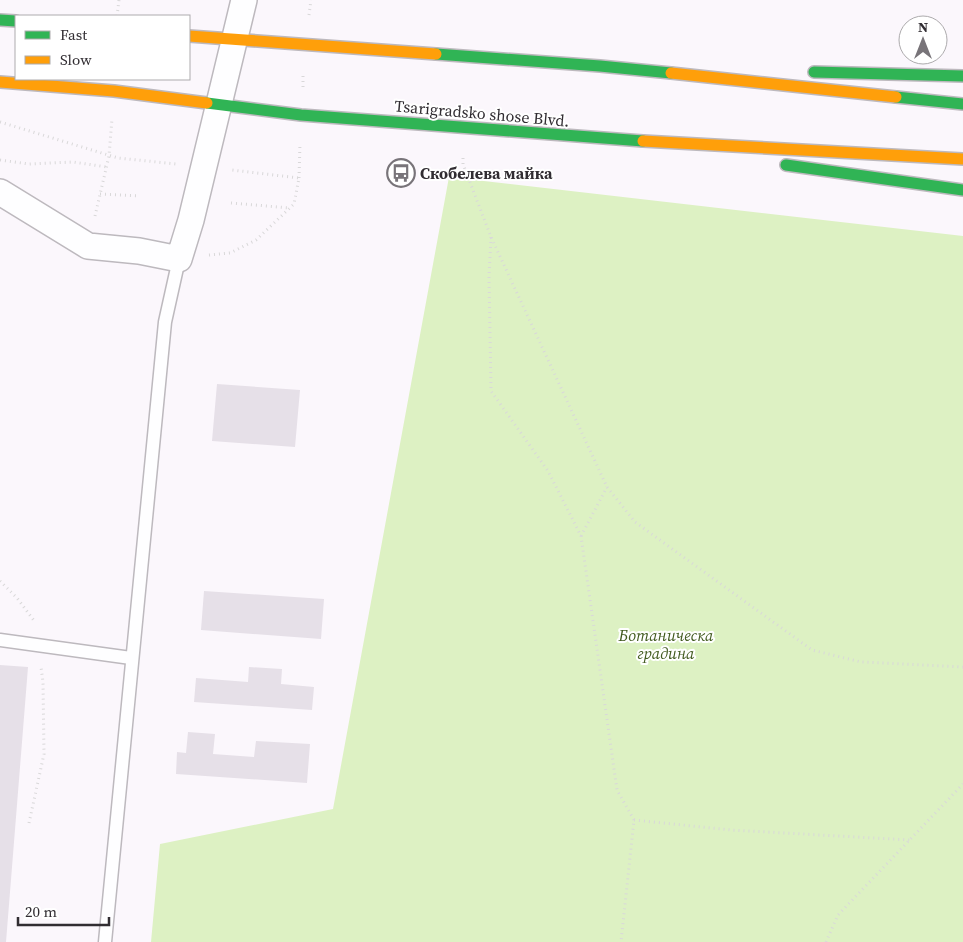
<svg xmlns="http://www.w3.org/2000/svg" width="963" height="942" font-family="'Source Serif 4',serif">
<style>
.green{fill:#ddf1c3}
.building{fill:#e6e0e8}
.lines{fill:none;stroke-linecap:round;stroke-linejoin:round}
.lane-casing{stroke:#bdb9be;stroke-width:15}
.street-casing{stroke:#bdb9be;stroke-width:28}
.fast-casing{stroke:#bdb9be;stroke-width:14}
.slow-casing{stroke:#bdb9be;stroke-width:14}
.path{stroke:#d9d8d9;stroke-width:3;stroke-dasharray:1 4;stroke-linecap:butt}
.lane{stroke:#fefeff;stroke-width:12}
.street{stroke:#fefeff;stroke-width:25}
.fast{stroke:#30b455;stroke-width:11}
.slow{stroke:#ff9f0a;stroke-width:11}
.labels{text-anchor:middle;stroke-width:4;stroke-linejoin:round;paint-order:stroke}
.street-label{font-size:16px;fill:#312d32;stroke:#fff}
.poi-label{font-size:16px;font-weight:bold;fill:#312d32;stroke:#fff;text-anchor:start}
.park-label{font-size:16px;font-style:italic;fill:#415a1e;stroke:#fff}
</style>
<rect width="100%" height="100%" fill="#fbf7fc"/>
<path class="green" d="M 449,177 L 963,236 L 963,942 L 151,942 L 160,844 L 333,809 Z"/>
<g class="building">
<path d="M 217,384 L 300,390 L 295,447 L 212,441 Z"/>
<path d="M 204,591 L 324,599 L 321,639 L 201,630 Z"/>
<path d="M 0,665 L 28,667 L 6,942 L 0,942 Z"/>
<path d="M 249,667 L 282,669 L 281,684 L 314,687 L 312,710 L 194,702 L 196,678 L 248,682 Z"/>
<path d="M 188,732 L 215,734 L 213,754 L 254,757 L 256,741 L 310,744 L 307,783 L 176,774 L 177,752 L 186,753 Z"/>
</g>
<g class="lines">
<defs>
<g id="lane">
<path d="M 0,640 L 131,658"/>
<path d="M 105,942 L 165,322 L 179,259"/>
</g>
<path id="street" d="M 0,192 L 88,246 L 139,251 L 179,259 L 191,220 L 244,0"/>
<g id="fast">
<path d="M 0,20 L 16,21"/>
<path d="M 436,54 L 600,66 L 671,73"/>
<path d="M 814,72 L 963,76"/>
<path d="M 896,97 L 963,104"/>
<path d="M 207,103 L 301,115 L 643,141"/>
<path d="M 786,165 L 963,190"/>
</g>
<g id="slow">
<path d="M 189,36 L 436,54"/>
<path d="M 671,73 L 896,97"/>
<path d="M 0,82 L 114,91 L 207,103"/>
<path d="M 643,141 L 963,159"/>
</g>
</defs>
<use href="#lane" class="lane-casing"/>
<use href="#street" class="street-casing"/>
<use href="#fast" class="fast-casing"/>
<use href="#slow" class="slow-casing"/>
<g class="path">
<path d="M 309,15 L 311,0"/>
<path d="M 117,16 L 119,0"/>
<path d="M 303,87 L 303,74"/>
<path d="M 0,122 L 118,158 L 176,164"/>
<path d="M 463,158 L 463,164 L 491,237 L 607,487 L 635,522 L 812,650 L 861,662 L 963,667"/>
<path d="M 0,160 L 29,164 L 73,162 L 107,167"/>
<path d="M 299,178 L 300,143"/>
<path d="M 100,194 L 139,196"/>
<path d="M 231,203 L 290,208"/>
<path d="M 95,216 L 109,156 L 112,119"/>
<path d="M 491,237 L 489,276 L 491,391 L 548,471 L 581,536 L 617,790 L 634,820 L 621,942"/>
<path d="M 209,255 L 230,253 L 256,240 L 294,204 L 299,178 L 232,170"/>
<path d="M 581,536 L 607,487"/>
<path d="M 0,581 L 17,598 L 35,622"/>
<path d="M 634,820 L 731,830 L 910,840"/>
<path d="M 29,823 L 44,754 L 43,682 L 41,667"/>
<path d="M 826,942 L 838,915 L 963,784"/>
</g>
<use href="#lane" class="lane"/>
<use href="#street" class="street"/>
<use href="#fast" class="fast"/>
<use href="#slow" class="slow"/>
</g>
<defs>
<symbol id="bus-ring" viewBox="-11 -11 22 22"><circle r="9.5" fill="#fff" stroke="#787479" stroke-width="1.5"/><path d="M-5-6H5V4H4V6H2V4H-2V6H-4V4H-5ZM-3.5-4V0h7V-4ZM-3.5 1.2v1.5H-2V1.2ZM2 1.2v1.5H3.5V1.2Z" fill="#787479"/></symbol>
</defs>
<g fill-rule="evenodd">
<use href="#bus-ring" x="385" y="157" width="32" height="32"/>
</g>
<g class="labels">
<g class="street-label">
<text transform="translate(482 113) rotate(5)" y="6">Tsarigradsko shose Blvd.</text>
</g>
<g class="poi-label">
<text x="420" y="179">Скобелева майка</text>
</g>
<g class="park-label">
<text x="666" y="641">Ботаническа<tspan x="666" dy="18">градина</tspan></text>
</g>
</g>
<rect x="15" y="15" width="175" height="65" fill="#ffffff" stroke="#adabad"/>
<rect x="25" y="31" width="25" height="8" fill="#30b455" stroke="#adabad"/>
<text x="60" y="40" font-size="15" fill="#312d32">Fast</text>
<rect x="25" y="56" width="25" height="8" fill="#ff9f0a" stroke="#adabad"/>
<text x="60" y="65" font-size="15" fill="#312d32">Slow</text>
<g transform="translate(923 40)"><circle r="24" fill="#ffffff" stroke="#adabad"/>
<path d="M0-4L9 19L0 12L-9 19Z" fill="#787479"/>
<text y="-8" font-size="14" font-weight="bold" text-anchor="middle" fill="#312d32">N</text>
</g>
<path d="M18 917v8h91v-8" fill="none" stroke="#312d32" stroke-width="2.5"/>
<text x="25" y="917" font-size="15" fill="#312d32" stroke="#ffffff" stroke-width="4" paint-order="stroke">20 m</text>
</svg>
